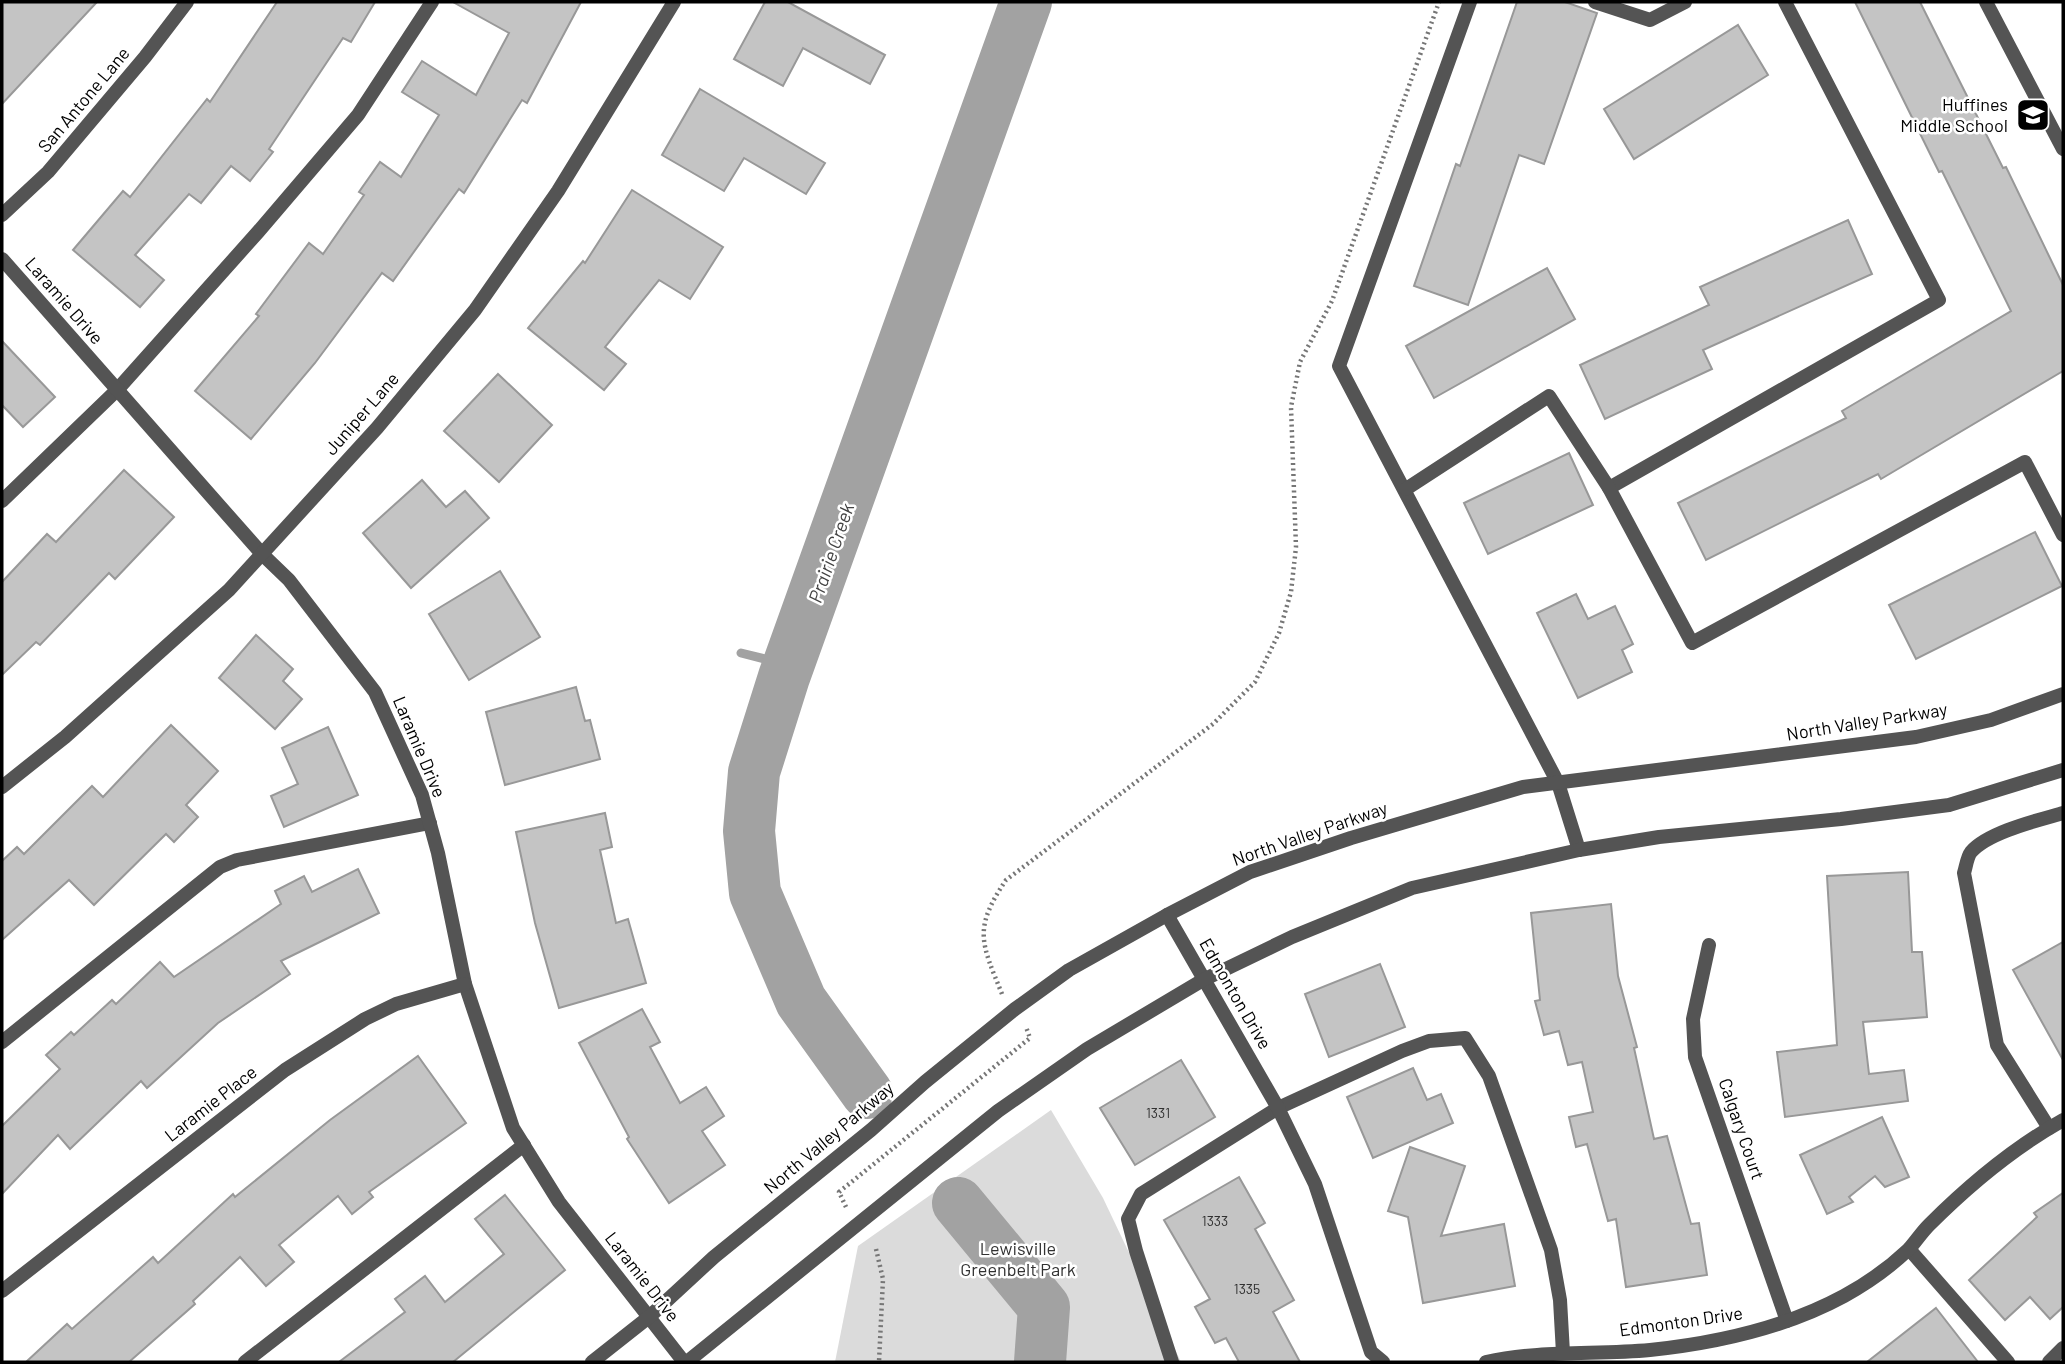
<svg xmlns="http://www.w3.org/2000/svg" width="2065" height="1364" font-family="Barlow,sans-serif">
<style>
.green{fill:#dbdbdb}
.lines{fill:none;stroke-linecap:round;stroke-linejoin:round}
.stream{stroke:#a2a2a2;stroke-width:9}
.river{stroke:#a2a2a2;stroke-width:52}
.building{fill:#c4c4c4;stroke:#989898;stroke-width:2}
.path{stroke:#767676;stroke-width:4.5;stroke-dasharray:2 3.5;stroke-linecap:butt}
.service{stroke:#545454;stroke-width:14}
.minor{stroke:#545454;stroke-width:14}
.tertiary{stroke:#545454;stroke-width:14}
.labels{text-anchor:middle;stroke-width:5;stroke-linejoin:round;paint-order:stroke}
.number-label{font-size:14px;fill:#313131}
.street-label{font-size:18px;fill:#000;stroke:#fff}
.poi-label{font-size:18px;fill:#000;stroke:#fff;text-anchor:end}
.park-label{font-size:18px;fill:#323232;stroke:#fff}
.water-label{font-size:19px;font-style:italic;fill:#434343;stroke:#fff}
</style>
<rect width="100%" height="100%" fill="#fff"/>
<path class="green" d="M 1051,1110 L 1103,1198 L 1181,1362 L 835,1362 L 858,1246 Z"/>
<g class="lines">
<path class="stream" d="M 741,653 L 773,661 L 787,668"/>
<g class="river">
<path d="M 867,1093 L 801,1001 L 755,893 L 749,831 L 754,772 L 784,677 L 1026,2"/>
<path d="M 958,1203 L 1044,1307 L 1040,1362"/>
</g>
</g>
<g class="building">
<path d="M 2,2 L 97,2 L 2,104 Z"/>
<path d="M 277,2 L 375,2 L 351,42 L 343,38 L 269,149 L 273,152 L 250,181 L 231,166 L 201,203 L 189,194 L 135,255 L 164,280 L 140,307 L 73,250 L 123,191 L 130,197 L 207,99 L 210,102 Z"/>
<path d="M 453,2 L 581,2 L 527,103 L 522,100 L 464,193 L 459,189 L 393,281 L 382,273 L 315,363 L 251,439 L 195,391 L 259,316 L 256,314 L 309,243 L 323,254 L 364,195 L 359,192 L 380,162 L 401,177 L 439,115 L 402,92 L 422,61 L 476,95 L 509,33 Z"/>
<path d="M 765,2 L 788,2 L 885,55 L 870,84 L 803,48 L 783,86 L 734,59 Z"/>
<path d="M 1517,2 L 1565,2 L 1597,13 L 1544,164 L 1519,155 L 1468,305 L 1414,286 L 1456,164 L 1460,166 Z"/>
<path d="M 1855,2 L 1920,2 L 2003,168 L 2006,167 L 2063,285 L 2063,371 L 1881,479 L 1878,474 L 1706,560 L 1678,503 L 1846,418 L 1842,411 L 2011,311 L 1942,171 L 1939,172 Z"/>
<path d="M 1738,25 L 1768,75 L 1634,159 L 1604,109 Z"/>
<path d="M 700,89 L 825,163 L 806,194 L 744,158 L 724,191 L 662,155 Z"/>
<path d="M 632,190 L 723,247 L 690,299 L 659,280 L 605,347 L 626,364 L 604,390 L 528,328 L 583,261 L 585,263 Z"/>
<path d="M 1848,220 L 1872,274 L 1703,350 L 1712,369 L 1605,419 L 1580,365 L 1709,305 L 1700,287 Z"/>
<path d="M 1547,268 L 1575,319 L 1434,398 L 1406,346 Z"/>
<path d="M 2,341 L 55,397 L 23,427 L 2,405 Z"/>
<path d="M 498,374 L 552,425 L 499,482 L 444,431 Z"/>
<path d="M 1569,453 L 1593,505 L 1488,554 L 1464,503 Z"/>
<path d="M 124,470 L 174,517 L 115,579 L 109,573 L 40,645 L 36,642 L 2,675 L 2,582 L 47,534 L 56,542 Z"/>
<path d="M 422,480 L 446,507 L 465,491 L 489,518 L 411,588 L 363,533 Z"/>
<path d="M 2035,532 L 2062,586 L 1916,659 L 1889,605 Z"/>
<path d="M 500,571 L 540,637 L 469,680 L 429,614 Z"/>
<path d="M 1576,594 L 1588,619 L 1615,606 L 1633,644 L 1622,650 L 1632,672 L 1578,698 L 1537,613 Z"/>
<path d="M 256,635 L 293,669 L 283,681 L 302,699 L 275,729 L 219,678 Z"/>
<path d="M 576,687 L 585,721 L 590,720 L 600,759 L 505,785 L 486,712 Z"/>
<path d="M 171,725 L 218,771 L 186,805 L 198,817 L 174,842 L 166,834 L 94,905 L 69,880 L 2,940 L 2,861 L 17,847 L 24,854 L 92,786 L 103,797 Z"/>
<path d="M 328,727 L 358,795 L 284,827 L 271,796 L 298,784 L 282,748 Z"/>
<path d="M 605,813 L 612,847 L 600,850 L 616,923 L 628,919 L 646,983 L 559,1008 L 535,923 L 516,832 Z"/>
<path d="M 358,869 L 379,913 L 281,961 L 290,974 L 218,1023 L 147,1088 L 141,1081 L 70,1149 L 58,1135 L 2,1194 L 2,1126 L 60,1069 L 46,1055 L 71,1032 L 74,1035 L 112,1000 L 116,1004 L 160,962 L 174,977 L 281,904 L 275,891 L 304,876 L 312,892 Z"/>
<path d="M 1908,872 L 1912,952 L 1922,952 L 1927,1017 L 1863,1022 L 1869,1074 L 1904,1070 L 1908,1101 L 1785,1117 L 1777,1052 L 1837,1045 L 1827,876 Z"/>
<path d="M 1611,904 L 1618,976 L 1637,1047 L 1634,1048 L 1654,1139 L 1667,1136 L 1691,1224 L 1699,1223 L 1707,1275 L 1626,1287 L 1616,1219 L 1608,1221 L 1587,1144 L 1576,1147 L 1569,1117 L 1593,1112 L 1582,1062 L 1568,1065 L 1559,1031 L 1544,1035 L 1535,1001 L 1540,1000 L 1531,913 Z"/>
<path d="M 2063,942 L 2063,1060 L 2013,970 Z"/>
<path d="M 1380,964 L 1405,1027 L 1329,1057 L 1305,994 Z"/>
<path d="M 642,1009 L 660,1042 L 650,1047 L 680,1103 L 706,1087 L 724,1116 L 702,1131 L 725,1165 L 669,1203 L 627,1139 L 629,1137 L 579,1043 Z"/>
<path d="M 418,1056 L 466,1123 L 369,1192 L 373,1197 L 352,1214 L 338,1196 L 279,1245 L 294,1262 L 266,1286 L 240,1257 L 193,1301 L 195,1304 L 129,1362 L 26,1362 L 67,1324 L 72,1329 L 153,1257 L 158,1263 L 233,1194 L 235,1197 L 330,1120 Z"/>
<path d="M 1181,1060 L 1215,1117 L 1135,1165 L 1100,1108 Z"/>
<path d="M 1413,1068 L 1427,1100 L 1441,1094 L 1453,1123 L 1373,1158 L 1347,1097 Z"/>
<path d="M 1882,1117 L 1909,1177 L 1885,1187 L 1875,1176 L 1849,1197 L 1853,1202 L 1827,1214 L 1800,1155 Z"/>
<path d="M 1410,1147 L 1465,1166 L 1441,1236 L 1504,1224 L 1515,1286 L 1423,1303 L 1408,1217 L 1388,1211 Z"/>
<path d="M 1239,1177 L 1265,1223 L 1255,1229 L 1294,1300 L 1273,1312 L 1300,1362 L 1239,1362 L 1226,1338 L 1215,1343 L 1195,1307 L 1210,1299 L 1164,1220 Z"/>
<path d="M 2063,1193 L 2063,1307 L 2050,1319 L 2030,1297 L 2005,1320 L 1969,1280 L 2037,1217 L 2034,1213 Z"/>
<path d="M 505,1195 L 565,1270 L 453,1362 L 339,1362 L 405,1312 L 395,1299 L 425,1276 L 445,1302 L 504,1254 L 475,1219 Z"/>
<path d="M 1936,1308 L 1978,1362 L 1867,1362 Z"/>
</g>
<g class="lines">
<g class="path">
<path d="M 1002,994 C 981,942 973,929 1006,880 L 1213,724 L 1255,682 L 1279,633 L 1291,592 L 1296,547 L 1291,407 L 1300,362 L 1332,301 L 1439,2"/>
<path d="M 846,1207 L 839,1192 L 1030,1038 L 1026,1027"/>
<path d="M 876,1249 L 883,1279 L 879,1362"/>
</g>
<g class="service">
<path d="M 1470,2 L 1339,366 L 1558,783"/>
<path d="M 1595,2 L 1650,20 L 1685,2"/>
<path d="M 1986,2 L 2063,149"/>
<path d="M 1609,488 L 1939,300 L 1785,2"/>
<path d="M 1406,489 L 1549,396 L 1609,488 L 1692,643 L 2025,462 L 2063,535"/>
<path d="M 2,501 L 117,390 L 258,232 L 358,115 L 432,2"/>
<path d="M 2,1042 L 220,867 L 237,860 L 430,823"/>
<path d="M 2049,1128 L 1997,1045 L 1964,873 C 1966,867 1967,857 1971,852 C 1988,832 2039,820 2063,813"/>
<path d="M 1909,1249 L 2008,1362"/>
<path d="M 245,1362 L 524,1145"/>
<path d="M 1172,1362 L 1136,1251 L 1128,1219 L 1141,1194 L 1278,1108 L 1402,1051 L 1429,1041 L 1465,1038 L 1489,1076 L 1551,1250 L 1560,1300 L 1563,1353"/>
<path d="M 2049,1362 L 2063,1348"/>
</g>
<g class="minor">
<path d="M 2,215 L 48,172 L 145,57 L 187,2"/>
<path d="M 2,259 L 262,554 L 289,580 L 375,692 L 422,795 L 438,853 L 465,984 L 513,1128 L 559,1202 L 684,1362"/>
<path d="M 2,787 L 65,737 L 229,590 L 377,428 L 475,310 L 558,191 L 674,2"/>
<path d="M 1167,915 L 1278,1108 L 1315,1184 L 1371,1352 L 1383,1362"/>
<path d="M 1709,945 L 1693,1019 L 1695,1057 L 1787,1321"/>
<path d="M 2,1291 L 285,1070 L 365,1019 L 396,1004 L 465,984"/>
<path d="M 1486,1362 C 1540,1350 1596,1355 1650,1350 C 1717,1343 1785,1328 1844,1296 C 1866,1284 1891,1266 1909,1249 C 1916,1241 1922,1232 1929,1225 C 1969,1185 2015,1147 2063,1120"/>
</g>
<g class="tertiary">
<path d="M 1558,783 L 1579,850"/>
<path d="M 592,1362 L 649,1317 L 714,1257 L 871,1130 L 925,1082 L 1015,1009 L 1069,970 L 1167,915 L 1250,872 L 1351,838 L 1523,787 L 1916,737 L 1991,720 L 2063,694"/>
<path d="M 687,1362 L 998,1111 L 1087,1049 L 1203,980 L 1292,937 L 1412,888 L 1579,850 L 1659,837 L 1841,819 L 1949,805 L 2063,770"/>
</g>
</g>
<defs>
<symbol id="school-square" viewBox="-11 -11 22 22"><rect x="-9" y="-9" width="18" height="18" rx="4" fill="#000" stroke="#fff"/><path d="M0-5L7-2L0 1L-7-2ZM-4 1L0 2.5L4 1V4Q0 6-4 4Z" fill="#fff"/></symbol>
</defs>
<g fill-rule="evenodd">
<use href="#school-square" x="2014" y="96" width="38" height="38"/>
</g>
<g class="labels">
<g class="number-label">
<text x="1158" y="1118">1331</text>
<text x="1215" y="1226">1333</text>
<text x="1247" y="1294">1335</text>
</g>
<g class="street-label">
<text transform="translate(84 100) rotate(-50)" y="6">San Antone Lane</text>
<text transform="translate(64 301) rotate(49)" y="6">Laramie Drive</text>
<text transform="translate(362 414) rotate(-49)" y="6">Juniper Lane</text>
<text transform="translate(1867 722) rotate(-9)" y="6">North Valley Parkway</text>
<text transform="translate(419 747) rotate(67)" y="6">Laramie Drive</text>
<text transform="translate(1310 834) rotate(-19)" y="6">North Valley Parkway</text>
<text transform="translate(1235 994) rotate(60)" y="6">Edmonton Drive</text>
<text transform="translate(211 1104) rotate(-38)" y="6">Laramie Place</text>
<text transform="translate(1741 1129) rotate(71)" y="6">Calgary Court</text>
<text transform="translate(829 1138) rotate(-40)" y="6">North Valley Parkway</text>
<text transform="translate(642 1277) rotate(52)" y="6">Laramie Drive</text>
<text transform="translate(1681 1322) rotate(-8)" y="6">Edmonton Drive</text>
</g>
<g class="poi-label">
<text x="2008" y="111">Huffines<tspan x="2008" dy="21">Middle School</tspan></text>
</g>
<g class="park-label">
<text x="1018" y="1255">Lewisville<tspan x="1018" dy="21">Greenbelt Park</tspan></text>
</g>
<g class="water-label">
<text transform="translate(831 553) rotate(-71)" y="7">Prairie Creek</text>
</g>
</g>
<rect width="2065" height="1364" fill="none" stroke="#000000" stroke-width="7"/>
</svg>
